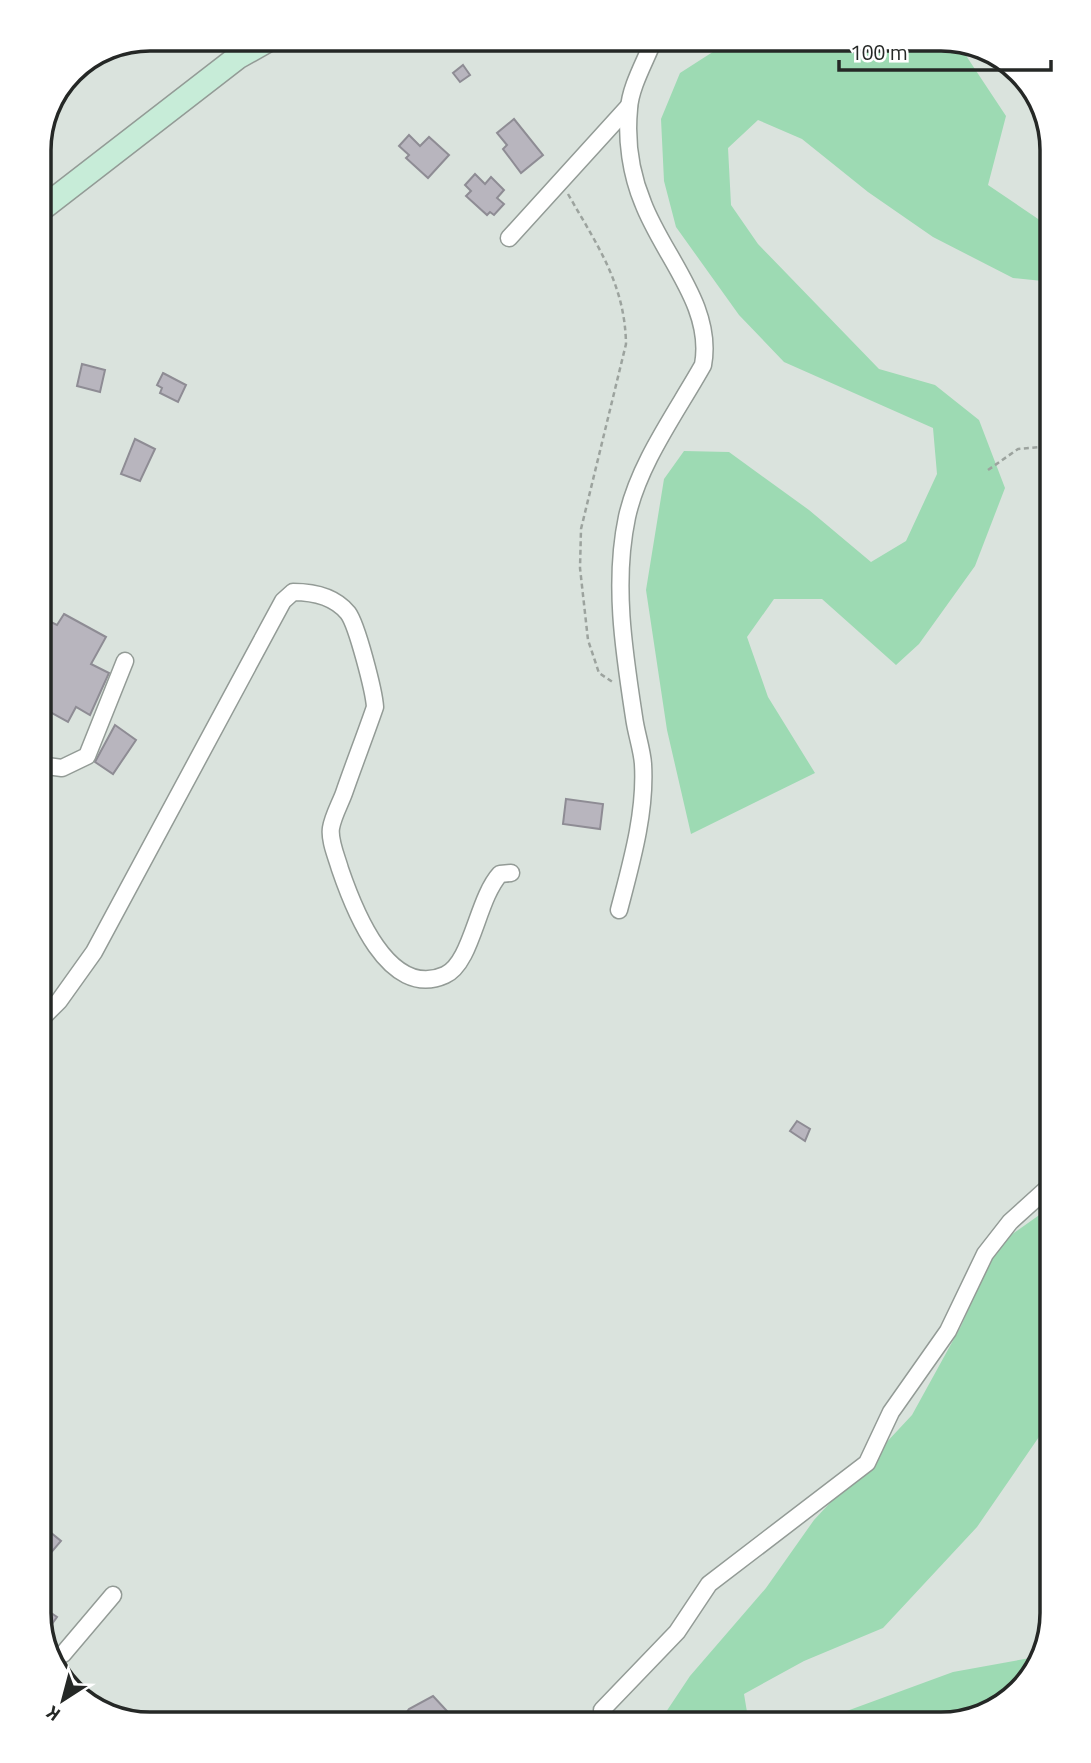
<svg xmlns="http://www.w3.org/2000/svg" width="1091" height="1763" font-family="'Titillium Web',sans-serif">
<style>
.green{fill:#9ddab3}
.building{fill:#b8b5be;stroke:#8e8c94;stroke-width:2}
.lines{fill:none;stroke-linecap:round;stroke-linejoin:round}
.street-casing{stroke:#939b96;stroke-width:19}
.secondary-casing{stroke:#939b96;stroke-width:26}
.path{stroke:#9ca39e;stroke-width:2.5;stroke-dasharray:5 3.5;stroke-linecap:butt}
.street{stroke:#fff;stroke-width:16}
.secondary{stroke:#c7ecd8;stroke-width:23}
.rim{fill:none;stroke:#252826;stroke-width:3.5}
</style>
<rect width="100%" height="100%" fill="#dae3dd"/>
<g class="green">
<path d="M 733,39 L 949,39 L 957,42 L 1006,116 L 988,185 L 1044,223 L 1052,223 L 1052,282 L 1013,278 L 933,237 L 868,192 L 802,139 L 758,120 L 728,148 L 731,205 L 758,244 L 879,369 L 935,385 L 979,420 L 1005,488 L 975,566 L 919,644 L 896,665 L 822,599 L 774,599 L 747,637 L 768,697 L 815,773 L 691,834 L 667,730 L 646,590 L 664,479 L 684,451 L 729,452 L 809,510 L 871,562 L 906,541 L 937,474 L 933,428 L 784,362 L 739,315 L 676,227 L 664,181 L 661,119 L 680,73 Z"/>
<path d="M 1052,1206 L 1052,1418 L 977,1527 L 883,1628 L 804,1661 L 744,1694 L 749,1724 L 666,1724 L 664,1715 L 690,1676 L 766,1588 L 814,1520 L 912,1415 L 961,1326 L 997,1245 Z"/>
<path d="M 1041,1656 L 1037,1669 L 991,1713 L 941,1724 L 769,1724 L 844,1712 L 953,1672 Z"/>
</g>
<g class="building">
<path d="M 463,65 L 470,75 L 460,82 L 453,73 Z"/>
<path d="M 514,119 L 543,155 L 521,173 L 503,149 L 507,145 L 497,133 Z"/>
<path d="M 409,135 L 420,146 L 429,137 L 449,155 L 428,178 L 406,158 L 409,155 L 399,146 Z"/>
<path d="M 475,174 L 485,184 L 491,177 L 504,190 L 497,198 L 504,204 L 494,215 L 490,212 L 487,215 L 466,196 L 471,191 L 465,185 Z"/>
<path d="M 82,364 L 105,370 L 100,392 L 77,386 Z"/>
<path d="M 163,373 L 186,385 L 178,402 L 160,393 L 162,388 L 157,385 Z"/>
<path d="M 135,439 L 155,449 L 140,481 L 121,474 Z"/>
<path d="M 64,614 L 106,637 L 91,664 L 109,673 L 90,715 L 76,707 L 68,722 L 39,706 L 39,636 L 47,620 L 57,625 Z"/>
<path d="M 115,725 L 136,740 L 113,774 L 95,762 Z"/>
<path d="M 566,799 L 603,804 L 600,829 L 563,824 Z"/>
<path d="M 797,1121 L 810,1129 L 805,1141 L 790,1131 Z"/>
<path d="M 39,1523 L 61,1541 L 38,1568 Z"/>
<path d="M 38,1604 L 57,1617 L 44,1635 L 38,1613 Z"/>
<path d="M 433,1696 L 459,1724 L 398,1724 L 409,1709 Z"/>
</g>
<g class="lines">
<defs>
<g id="street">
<path d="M 509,238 L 629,106"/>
<path d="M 39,765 L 62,768 L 87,756 L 125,661"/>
<path d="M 619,910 C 631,864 646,813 643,764 C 642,749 636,733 634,717 C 624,652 613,583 627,517 C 639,463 676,413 703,365 C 714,306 663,256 643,203 C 631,174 626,140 629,109 C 630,87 646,60 654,39"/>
<path d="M 39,1021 L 59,1001 L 94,952 L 270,625 L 283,601 L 293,592 C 313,592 335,597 348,613 C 357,625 374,691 375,707 C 365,736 354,764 344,793 C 340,804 333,816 331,828 C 329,840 337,858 340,869 C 353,907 388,1001 445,975 C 472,963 477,899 500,874 L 511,873"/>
<path d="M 50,1662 L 63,1654 L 113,1595"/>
<path d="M 602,1710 L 677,1632 L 709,1584 L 867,1463 L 891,1412 L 948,1331 L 985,1254 L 1010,1222 L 1052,1184"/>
</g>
<path id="secondary" d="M 39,211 L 238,57 L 270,39"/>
</defs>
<use href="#street" class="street-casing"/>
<use href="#secondary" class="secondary-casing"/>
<g class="path">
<path d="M 568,194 C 597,245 625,284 626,344 L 581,529 L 580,568 L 588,640 L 599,673 L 614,683"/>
<path d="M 988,470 L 1018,449 L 1052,446"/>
</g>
<use href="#street" class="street"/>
<use href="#secondary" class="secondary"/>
</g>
<path d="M0 0H1091V1763H0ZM150 51H941A99 99 0 0 1 1040 150V1613A99 99 0 0 1 941 1712H150A99 99 0 0 1 51 1613V150A99 99 0 0 1 150 51Z" fill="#fff" fill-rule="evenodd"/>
<path class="rim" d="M150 51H941A99 99 0 0 1 1040 150V1613A99 99 0 0 1 941 1712H150A99 99 0 0 1 51 1613V150A99 99 0 0 1 150 51Z"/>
<g transform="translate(63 1700) rotate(216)" stroke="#ffffff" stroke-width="5" paint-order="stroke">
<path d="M0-5L12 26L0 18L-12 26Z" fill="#252826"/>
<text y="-10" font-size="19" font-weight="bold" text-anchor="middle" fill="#252826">K</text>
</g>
<path d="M839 60v10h212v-10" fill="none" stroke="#252826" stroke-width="3.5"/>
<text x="850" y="60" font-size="21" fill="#252826" stroke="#ffffff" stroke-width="5" paint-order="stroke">100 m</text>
</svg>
